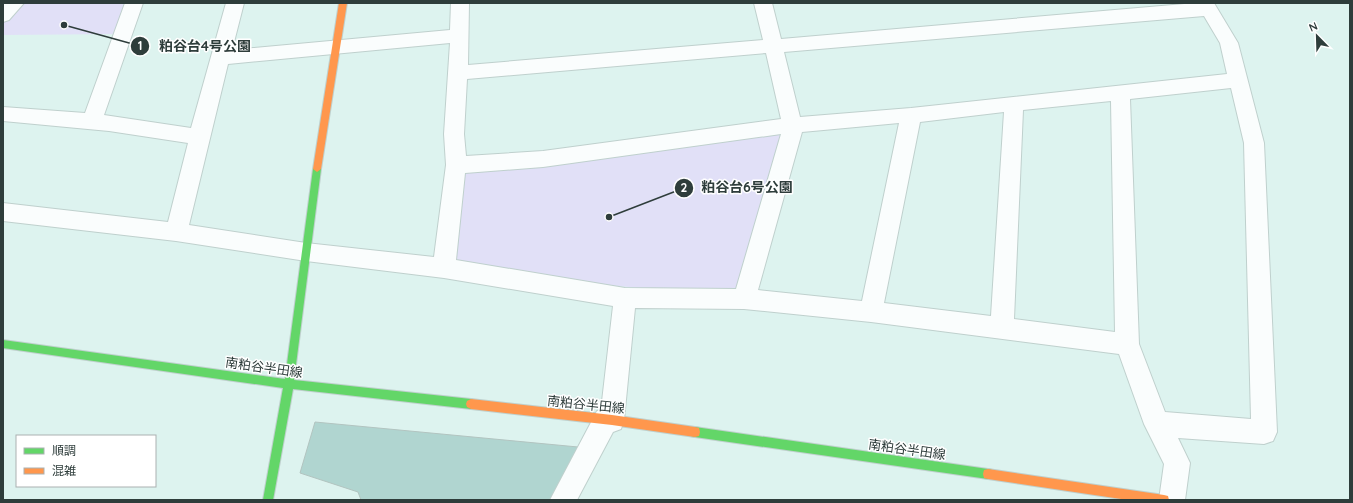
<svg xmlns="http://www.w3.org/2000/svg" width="1353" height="503" font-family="Quicksand,'Noto Sans JP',sans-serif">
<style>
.green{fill:#e1e0f7}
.building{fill:#b0d5d0;stroke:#b2c4c0}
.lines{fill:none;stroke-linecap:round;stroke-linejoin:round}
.street-casing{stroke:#bfd0cd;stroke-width:2}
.fast-casing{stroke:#bfd0cd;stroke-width:2}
.slow-casing{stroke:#bfd0cd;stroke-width:2}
.street{fill:#fafdfd;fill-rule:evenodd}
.fast{fill:#63d668;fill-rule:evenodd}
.slow{fill:#ff974d;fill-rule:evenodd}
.labels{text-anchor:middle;stroke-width:3;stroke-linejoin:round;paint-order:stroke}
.street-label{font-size:13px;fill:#2e3d3b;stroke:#fff}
.leader{fill:none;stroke:#2e3d3b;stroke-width:1.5}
.callout-dot{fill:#2e3d3b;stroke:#fff;stroke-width:1.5}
.mark-label{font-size:12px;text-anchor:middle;font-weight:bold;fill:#fff}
.callout-label{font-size:14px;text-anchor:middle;font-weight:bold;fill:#2e3d3b;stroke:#fff;stroke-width:3;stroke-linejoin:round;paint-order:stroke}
</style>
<rect width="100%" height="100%" fill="#ddf3ef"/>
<g class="green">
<path d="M 15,3 L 134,3 L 123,34 L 3,35 L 3,16 Z"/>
<path d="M 794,125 L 744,299 L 444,268 L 456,165 Z"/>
</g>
<path class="building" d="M 315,422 L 578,447 L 550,500 L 361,500 L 358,492 L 300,473 Z"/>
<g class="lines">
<defs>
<g id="street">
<path d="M 5,3 L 24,3 L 9,20 L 3,22 L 3,5 Z"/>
<path d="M 125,3 L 143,3 L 104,115 L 191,128 L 226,3 L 244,3 L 232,50 L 450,30 L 451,3 L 469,3 L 468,65 L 763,40 L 754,3 L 772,3 L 781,39 L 1196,3 L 1214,3 L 1238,43 L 1264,143 L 1277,432 L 1273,441 L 1264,444 L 1178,438 L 1190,463 L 1185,500 L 1159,500 L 1164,464 L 1144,424 L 1119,354 L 871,322 L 744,309 L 635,308 L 624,420 L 621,429 L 613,432 L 577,500 L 550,500 L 597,411 L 601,410 L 613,306 L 444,278 L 306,261 L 176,241 L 3,221 L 3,203 L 168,222 L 188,143 L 109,131 L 3,121 L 3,107 L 85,113 ZM 1204,16 L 1220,43 L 1227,74 L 911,108 L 800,117 L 784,52 ZM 450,43 L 444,134 L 446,165 L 434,257 L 306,243 L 189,225 L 228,64 ZM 766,53 L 781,119 L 543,151 L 466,156 L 464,134 L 467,79 ZM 1231,88 L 1244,143 L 1251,419 L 1165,412 L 1139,344 L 1130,99 ZM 1111,101 L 1115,332 L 1014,319 L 1023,110 ZM 1004,112 L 991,316 L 884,303 L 920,122 ZM 899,123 L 862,301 L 758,290 L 802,132 ZM 781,134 L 736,289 L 625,288 L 456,260 L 465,173 L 543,167 Z"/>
</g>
<g id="fast">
<path d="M 317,166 L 321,169 L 294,380 L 471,399 L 475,401 L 476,404 L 475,407 L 471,409 L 293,389 L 273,500 L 263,500 L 283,388 L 3,348 L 3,340 L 285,379 L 313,169 Z"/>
<path d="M 695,427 L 988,469 L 992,470 L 993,474 L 992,478 L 988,479 L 695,437 L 691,436 L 690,432 L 691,428 Z"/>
</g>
<g id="slow">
<path d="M 339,3 L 347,3 L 321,169 L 317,172 L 313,169 Z"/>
<path d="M 471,399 L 612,415 L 695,427 L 699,428 L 700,432 L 699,436 L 695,437 L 612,425 L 471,409 L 467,407 L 466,404 L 467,401 Z"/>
<path d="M 988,469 L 1164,495 L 1168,496 L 1169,500 L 1128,500 L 988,479 L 984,478 L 983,474 L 984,470 Z"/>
</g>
</defs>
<use href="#street" class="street-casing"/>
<use href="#fast" class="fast-casing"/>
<use href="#slow" class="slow-casing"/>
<use href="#street" class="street"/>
<use href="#fast" class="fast"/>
<use href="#slow" class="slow"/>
</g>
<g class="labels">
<g class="street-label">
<text transform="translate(264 367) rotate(8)" y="5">南粕谷半田線</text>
<text transform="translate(586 404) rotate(6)" y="5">南粕谷半田線</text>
<text transform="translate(907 449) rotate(8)" y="5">南粕谷半田線</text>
</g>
</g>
<path class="leader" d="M64 25L140 46M609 217L684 188"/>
<g class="callout-dot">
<circle cx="64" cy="25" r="4"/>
<circle cx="609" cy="217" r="4"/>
<circle cx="140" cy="46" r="10"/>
<circle cx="684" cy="188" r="10"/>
</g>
<g class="mark-label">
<text x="140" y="50">1</text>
<text x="684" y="192">2</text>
</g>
<g class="callout-label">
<text x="205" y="51">粕谷台4号公園</text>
<text x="747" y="192">粕谷台6号公園</text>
</g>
<rect width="1353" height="503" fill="none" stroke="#2e3d3b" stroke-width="8"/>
<rect x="16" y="435" width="140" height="52" fill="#ffffff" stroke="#abb1b1"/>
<rect x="24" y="448" width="20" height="6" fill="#63d668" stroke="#abb1b1"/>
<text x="52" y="455" font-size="12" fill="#2e3d3b">順調</text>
<rect x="24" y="468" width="20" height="6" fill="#ff974d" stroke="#abb1b1"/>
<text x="52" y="475" font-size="12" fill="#2e3d3b">混雑</text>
<g transform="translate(1317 36) rotate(337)" stroke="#ffffff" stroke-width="3" paint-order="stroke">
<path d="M0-3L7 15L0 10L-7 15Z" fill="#2e3d3b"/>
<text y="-6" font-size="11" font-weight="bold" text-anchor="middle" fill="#2e3d3b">N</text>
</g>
</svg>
